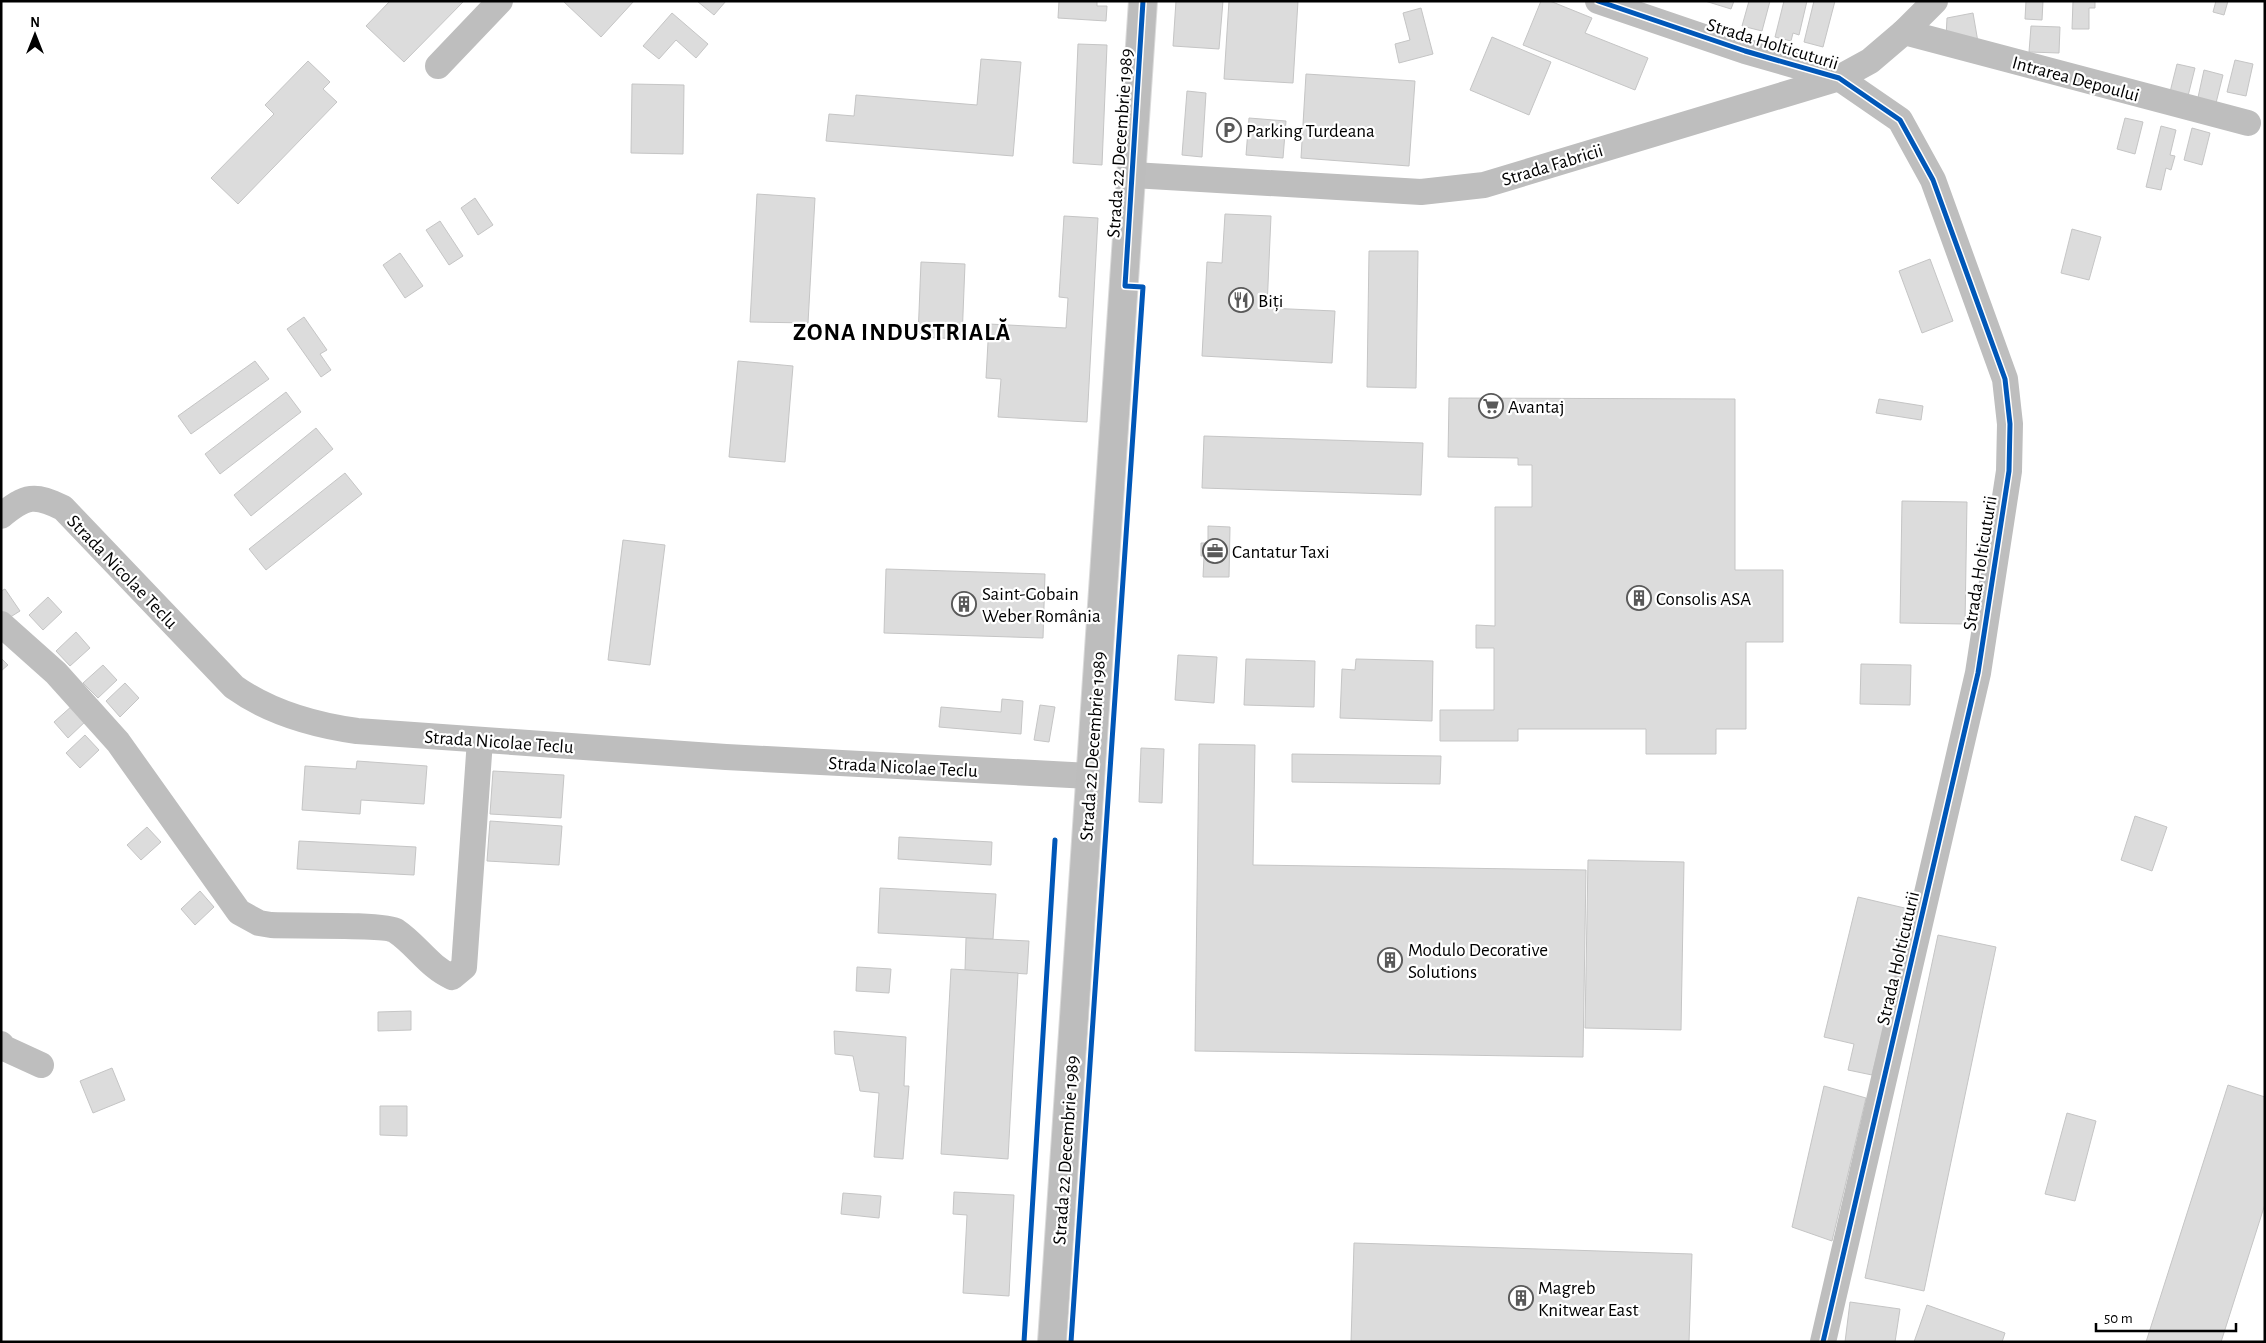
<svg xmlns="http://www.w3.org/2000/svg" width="2266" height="1343" font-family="'Alegreya Sans',sans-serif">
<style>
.building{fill:#dcdcdc;stroke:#c5c5c5}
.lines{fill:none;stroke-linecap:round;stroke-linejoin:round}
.major-casing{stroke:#dbdbdb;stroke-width:30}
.minor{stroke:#bebebe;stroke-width:26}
.major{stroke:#bdbdbd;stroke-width:28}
.cycleway-casing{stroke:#fff;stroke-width:8}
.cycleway{stroke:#0057b8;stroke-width:5}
.labels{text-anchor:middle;stroke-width:4.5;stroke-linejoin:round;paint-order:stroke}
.street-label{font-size:19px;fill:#000;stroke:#fff}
.poi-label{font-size:19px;fill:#000;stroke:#fff;text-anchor:start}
.district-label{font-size:24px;font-weight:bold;letter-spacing:1px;fill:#000;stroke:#fff}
</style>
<rect width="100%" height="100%" fill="#fff"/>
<g class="building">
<path d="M 390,1 L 464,1 L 404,62 L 366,26 Z"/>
<path d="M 563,1 L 634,1 L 601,37 Z"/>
<path d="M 697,1 L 726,1 L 714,15 Z"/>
<path d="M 1059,1 L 1097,1 L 1097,6 L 1107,6 L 1106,21 L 1058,18 Z"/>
<path d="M 1176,1 L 1223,1 L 1219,49 L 1173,46 Z"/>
<path d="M 1229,1 L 1298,1 L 1293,83 L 1224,79 Z"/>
<path d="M 1541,1 L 1550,1 L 1592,18 L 1585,33 L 1648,58 L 1635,90 L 1523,45 Z"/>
<path d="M 1705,1 L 1734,1 L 1731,9 Z"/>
<path d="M 1749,1 L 1770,1 L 1762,31 L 1742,26 Z"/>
<path d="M 1784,1 L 1807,1 L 1799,35 L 1793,33 L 1791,41 L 1775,37 Z"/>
<path d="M 1814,1 L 1835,1 L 1823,47 L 1804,42 Z"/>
<path d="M 2026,1 L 2043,1 L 2042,20 L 2025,19 Z"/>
<path d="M 2073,1 L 2095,1 L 2095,8 L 2089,8 L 2089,29 L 2072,29 Z"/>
<path d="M 2216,1 L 2228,1 L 2224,15 L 2213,12 Z"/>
<path d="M 1421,8 L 1433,54 L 1399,63 L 1395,44 L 1410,40 L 1403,13 Z"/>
<path d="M 672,13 L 708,44 L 696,58 L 676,40 L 659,59 L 643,46 Z"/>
<path d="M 1973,13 L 1979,48 L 1946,38 L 1947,18 Z"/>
<path d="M 2031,26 L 2060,27 L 2059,53 L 2029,52 Z"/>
<path d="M 1492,37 L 1551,62 L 1529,115 L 1470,90 Z"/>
<path d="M 1078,44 L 1107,45 L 1102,165 L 1073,163 Z"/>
<path d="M 981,59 L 1021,62 L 1013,156 L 826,141 L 829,114 L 854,116 L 856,95 L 977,105 Z"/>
<path d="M 2235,60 L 2253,64 L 2246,96 L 2227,92 Z"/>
<path d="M 308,61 L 330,82 L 323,89 L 337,102 L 238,204 L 211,178 L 274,114 L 265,105 Z"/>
<path d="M 2177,64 L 2195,68 L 2187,100 L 2169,96 Z"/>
<path d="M 2204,70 L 2223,75 L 2215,107 L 2197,102 Z"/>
<path d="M 1306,74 L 1415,81 L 1409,166 L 1301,158 Z"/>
<path d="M 632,84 L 684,85 L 683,154 L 631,153 Z"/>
<path d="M 1187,91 L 1206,93 L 1202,157 L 1182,155 Z"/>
<path d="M 1249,118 L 1286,121 L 1283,158 L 1246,155 Z"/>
<path d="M 2125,118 L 2143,122 L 2135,154 L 2117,149 Z"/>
<path d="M 2161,126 L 2176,130 L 2170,155 L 2175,156 L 2171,170 L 2166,168 L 2161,190 L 2146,187 Z"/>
<path d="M 2192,128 L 2210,133 L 2202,165 L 2184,160 Z"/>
<path d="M 757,194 L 815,198 L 808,323 L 750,322 Z"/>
<path d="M 475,198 L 493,225 L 478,235 L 461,208 Z"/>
<path d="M 1225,214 L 1271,216 L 1267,308 L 1335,311 L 1332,363 L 1202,356 L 1207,262 L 1222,263 Z"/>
<path d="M 1064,216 L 1098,218 L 1087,422 L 998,417 L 1001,379 L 986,378 L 989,324 L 1066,328 L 1068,298 L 1059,297 Z"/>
<path d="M 440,221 L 463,256 L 449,265 L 426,230 Z"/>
<path d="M 2072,229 L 2101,237 L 2089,280 L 2061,273 Z"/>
<path d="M 1369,251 L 1418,251 L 1416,388 L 1367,387 Z"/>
<path d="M 400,253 L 423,286 L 405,298 L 383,265 Z"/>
<path d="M 1930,259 L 1953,321 L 1922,333 L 1899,271 Z"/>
<path d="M 921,262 L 965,264 L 962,339 L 918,337 Z"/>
<path d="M 304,317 L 327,350 L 320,354 L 331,370 L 321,377 L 287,329 Z"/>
<path d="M 255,361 L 269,379 L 191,434 L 178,416 Z"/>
<path d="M 738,361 L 793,366 L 785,462 L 729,457 Z"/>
<path d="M 286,392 L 301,412 L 220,474 L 205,454 Z"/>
<path d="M 1449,398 L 1735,399 L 1735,570 L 1783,570 L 1783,642 L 1746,642 L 1746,729 L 1716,729 L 1716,754 L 1646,754 L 1646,729 L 1518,729 L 1518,741 L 1440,741 L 1440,710 L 1494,710 L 1494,648 L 1476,648 L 1476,625 L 1495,626 L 1495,507 L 1532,507 L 1532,465 L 1518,465 L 1518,458 L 1448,457 Z"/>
<path d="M 1879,399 L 1923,406 L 1921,420 L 1876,413 Z"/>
<path d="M 316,428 L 333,449 L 251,516 L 234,495 Z"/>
<path d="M 1204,436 L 1423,443 L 1421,495 L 1202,488 Z"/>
<path d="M 345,473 L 362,494 L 266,570 L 249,549 Z"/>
<path d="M 1902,501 L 1967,502 L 1965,624 L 1900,623 Z"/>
<path d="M 1208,526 L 1230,527 L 1229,577 L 1203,577 L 1204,556 L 1201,556 L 1201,543 L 1208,543 Z"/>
<path d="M 623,540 L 665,545 L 650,665 L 608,660 Z"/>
<path d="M 886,569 L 1045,574 L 1043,638 L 884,633 Z"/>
<path d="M 5,589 L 20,611 L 4,621 L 1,617 L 1,591 Z"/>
<path d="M 48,597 L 62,612 L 43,630 L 29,615 Z"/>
<path d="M 76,632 L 90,648 L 70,666 L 56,651 Z"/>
<path d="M 1178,655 L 1217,657 L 1214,703 L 1175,700 Z"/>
<path d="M 1,658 L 8,665 L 1,671 Z"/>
<path d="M 1246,659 L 1315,661 L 1314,707 L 1244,705 Z"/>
<path d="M 1356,659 L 1433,661 L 1432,721 L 1340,718 L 1342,669 L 1355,670 Z"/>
<path d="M 1861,664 L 1911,665 L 1910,705 L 1860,704 Z"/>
<path d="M 103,665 L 117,680 L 98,698 L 83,683 Z"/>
<path d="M 125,683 L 139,698 L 120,717 L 106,701 Z"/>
<path d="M 1002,699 L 1023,701 L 1021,734 L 939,727 L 941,707 L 1001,712 Z"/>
<path d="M 73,705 L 87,720 L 68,738 L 54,722 Z"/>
<path d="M 1040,705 L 1055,707 L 1049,742 L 1034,740 Z"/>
<path d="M 85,735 L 99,750 L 80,768 L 66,753 Z"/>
<path d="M 1199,744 L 1255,745 L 1253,865 L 1586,870 L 1583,1057 L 1195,1051 Z"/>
<path d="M 1141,748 L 1164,749 L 1162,803 L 1139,802 Z"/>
<path d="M 1292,754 L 1441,756 L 1440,784 L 1292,782 Z"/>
<path d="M 357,761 L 427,766 L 424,804 L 361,800 L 360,814 L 302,810 L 305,766 L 356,769 Z"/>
<path d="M 493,771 L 564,775 L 561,818 L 490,814 Z"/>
<path d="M 2135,816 L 2167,827 L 2152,871 L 2121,860 Z"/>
<path d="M 490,821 L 562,826 L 559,865 L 487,861 Z"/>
<path d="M 147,827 L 161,842 L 141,860 L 127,845 Z"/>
<path d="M 899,837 L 992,842 L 991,865 L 898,859 Z"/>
<path d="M 299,841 L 416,847 L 414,875 L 297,869 Z"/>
<path d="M 1588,860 L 1684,862 L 1681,1030 L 1585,1028 Z"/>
<path d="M 880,888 L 996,894 L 993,939 L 878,933 Z"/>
<path d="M 200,891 L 214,907 L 195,925 L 181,909 Z"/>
<path d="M 1858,897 L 1913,910 L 1872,1075 L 1848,1070 L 1854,1044 L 1824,1037 Z"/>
<path d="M 1938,935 L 1996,947 L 1924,1291 L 1865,1278 Z"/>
<path d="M 966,938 L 1029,941 L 1027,974 L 965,970 Z"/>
<path d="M 857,967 L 891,969 L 889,993 L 856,991 Z"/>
<path d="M 951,969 L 1018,973 L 1008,1159 L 941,1154 Z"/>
<path d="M 411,1011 L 411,1030 L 378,1031 L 378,1012 Z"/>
<path d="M 834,1031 L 906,1037 L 904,1086 L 909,1086 L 903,1159 L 874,1157 L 879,1093 L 860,1091 L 853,1056 L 835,1054 Z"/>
<path d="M 112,1068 L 125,1100 L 93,1113 L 80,1081 Z"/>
<path d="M 2228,1085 L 2265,1097 L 2265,1204 L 2221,1342 L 2146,1342 Z"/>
<path d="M 1824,1086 L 1866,1098 L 1832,1241 L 1792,1227 Z"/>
<path d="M 380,1106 L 407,1106 L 407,1136 L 380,1135 Z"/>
<path d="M 2067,1113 L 2096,1121 L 2075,1201 L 2045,1194 Z"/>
<path d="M 954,1192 L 1014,1195 L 1009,1296 L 963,1293 L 967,1215 L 953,1214 Z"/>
<path d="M 843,1193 L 881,1196 L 879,1218 L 841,1214 Z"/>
<path d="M 1354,1243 L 1692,1254 L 1689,1342 L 1351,1342 Z"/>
<path d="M 1850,1302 L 1900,1309 L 1895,1342 L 1845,1342 Z"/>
<path d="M 1927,1305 L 2005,1333 L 2002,1342 L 1914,1342 Z"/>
</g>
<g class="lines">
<defs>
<path id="major" d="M 1052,1342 L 1143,1"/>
</defs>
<use href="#major" class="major-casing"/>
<g class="minor">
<path d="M 1598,1 L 1745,51 L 1839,78 L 1900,120 L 1933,180 L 2005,379 L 2010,424 L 2009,471 L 1978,673 L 1823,1342"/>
<path d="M 1904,32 L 2248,123"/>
<path d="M 438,66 L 500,1"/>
<path d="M 1133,175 L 1421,192 L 1484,185 L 1839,78 L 1870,61 L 1904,32 L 1935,1"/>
<path d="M 1,516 C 26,495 35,494 63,508 L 234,687 C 269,712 314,725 357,731 L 726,757 L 1090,776"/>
<path d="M 1,624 L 56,673 L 118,742 L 239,912 L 259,923 L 271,925 C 290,926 386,924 396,931 C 417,945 429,967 452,977 L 464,967 L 480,740"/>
<path d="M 1,1044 L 4,1048 L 41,1065"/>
</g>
<use href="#major" class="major"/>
<defs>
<g id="cycleway">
<path d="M 1598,1 L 1745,51 L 1839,78 L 1900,120 L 1933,180 L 2005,379 L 2010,424 L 2009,471 L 1978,673 L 1823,1342"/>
<path d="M 1024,1342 L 1055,840"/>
<path d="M 1071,1342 L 1143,287 L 1125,286 L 1143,1"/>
</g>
</defs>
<use href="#cycleway" class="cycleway-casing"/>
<use href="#cycleway" class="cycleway"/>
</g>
<defs>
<symbol id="parking-ring" viewBox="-11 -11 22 22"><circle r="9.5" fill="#fff" stroke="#595959" stroke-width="1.5"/><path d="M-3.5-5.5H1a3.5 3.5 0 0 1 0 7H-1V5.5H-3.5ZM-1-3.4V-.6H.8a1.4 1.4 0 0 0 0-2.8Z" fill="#595959"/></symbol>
<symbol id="restaurant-ring" viewBox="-11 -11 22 22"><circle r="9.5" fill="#fff" stroke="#595959" stroke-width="1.5"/><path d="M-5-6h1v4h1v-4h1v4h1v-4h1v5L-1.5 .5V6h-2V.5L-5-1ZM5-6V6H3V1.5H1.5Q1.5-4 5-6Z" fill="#595959"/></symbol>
<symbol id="supermarket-ring" viewBox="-11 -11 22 22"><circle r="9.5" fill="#fff" stroke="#595959" stroke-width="1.5"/><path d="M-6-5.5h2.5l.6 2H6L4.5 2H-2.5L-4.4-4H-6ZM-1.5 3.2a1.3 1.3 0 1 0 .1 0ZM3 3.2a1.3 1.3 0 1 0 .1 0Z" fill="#595959"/></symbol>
<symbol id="office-ring" viewBox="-11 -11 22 22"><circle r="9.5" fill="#fff" stroke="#595959" stroke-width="1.5"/><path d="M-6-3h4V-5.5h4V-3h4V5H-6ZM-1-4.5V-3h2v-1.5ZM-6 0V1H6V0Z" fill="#595959"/></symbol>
<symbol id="building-ring" viewBox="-11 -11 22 22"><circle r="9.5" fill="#fff" stroke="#595959" stroke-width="1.5"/><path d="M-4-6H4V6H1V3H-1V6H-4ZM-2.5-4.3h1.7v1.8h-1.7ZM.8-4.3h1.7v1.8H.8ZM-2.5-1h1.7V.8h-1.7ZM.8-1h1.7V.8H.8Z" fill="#595959"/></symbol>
</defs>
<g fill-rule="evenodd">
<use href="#parking-ring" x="1215" y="116" width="28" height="28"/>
<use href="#restaurant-ring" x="1227" y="286" width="28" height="28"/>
<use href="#supermarket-ring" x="1477" y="392" width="28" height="28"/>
<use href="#office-ring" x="1201" y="537" width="28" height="28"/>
<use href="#building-ring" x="1625" y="584" width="28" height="28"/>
<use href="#building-ring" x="950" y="590" width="28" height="28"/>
<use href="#building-ring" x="1376" y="946" width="28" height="28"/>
<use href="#building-ring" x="1507" y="1284" width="28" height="28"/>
</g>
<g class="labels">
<g class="street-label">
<text transform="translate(1773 43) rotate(17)" y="7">Strada Holticuturii</text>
<text transform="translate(2076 78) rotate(15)" y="7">Intrarea Depoului</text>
<text transform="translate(1119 143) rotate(-86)" y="7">Strada 22 Decembrie 1989</text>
<text transform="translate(1552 164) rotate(-17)" y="7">Strada Fabricii</text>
<text transform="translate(1979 563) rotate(-81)" y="7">Strada Holticuturii</text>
<text transform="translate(123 571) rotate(46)" y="7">Strada Nicolae Teclu</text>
<text transform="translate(499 741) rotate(4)" y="7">Strada Nicolae Teclu</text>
<text transform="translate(1092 746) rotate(-86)" y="7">Strada 22 Decembrie 1989</text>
<text transform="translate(903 766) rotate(3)" y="7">Strada Nicolae Teclu</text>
<text transform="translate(1897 958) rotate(-77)" y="7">Strada Holticuturii</text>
<text transform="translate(1065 1150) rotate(-86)" y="7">Strada 22 Decembrie 1989</text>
</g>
<g class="poi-label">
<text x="1246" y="137">Parking Turdeana</text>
<text x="1258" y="307">Biți</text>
<text x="1508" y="413">Avantaj</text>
<text x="1232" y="558">Cantatur Taxi</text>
<text x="982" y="600">Saint-Gobain<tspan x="982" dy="22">Weber România</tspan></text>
<text x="1656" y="605">Consolis ASA</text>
<text x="1408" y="956">Modulo Decorative<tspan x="1408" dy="22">Solutions</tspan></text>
<text x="1538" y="1294">Magreb<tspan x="1538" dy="22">Knitwear East</tspan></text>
</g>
<g class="district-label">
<text x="902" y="340">ZONA INDUSTRIALĂ</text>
</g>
</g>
<rect width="2266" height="1343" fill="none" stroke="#000000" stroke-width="5"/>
<g transform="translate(35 35)" stroke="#ffffff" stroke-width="4" paint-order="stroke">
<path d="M0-4L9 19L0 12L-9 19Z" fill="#000000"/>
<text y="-8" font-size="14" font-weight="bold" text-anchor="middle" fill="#000000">N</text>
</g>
<path d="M2096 1323v8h140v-8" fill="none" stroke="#000000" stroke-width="2.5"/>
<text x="2104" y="1323" font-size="15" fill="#000000" stroke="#ffffff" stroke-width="4" paint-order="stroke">50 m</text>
</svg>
